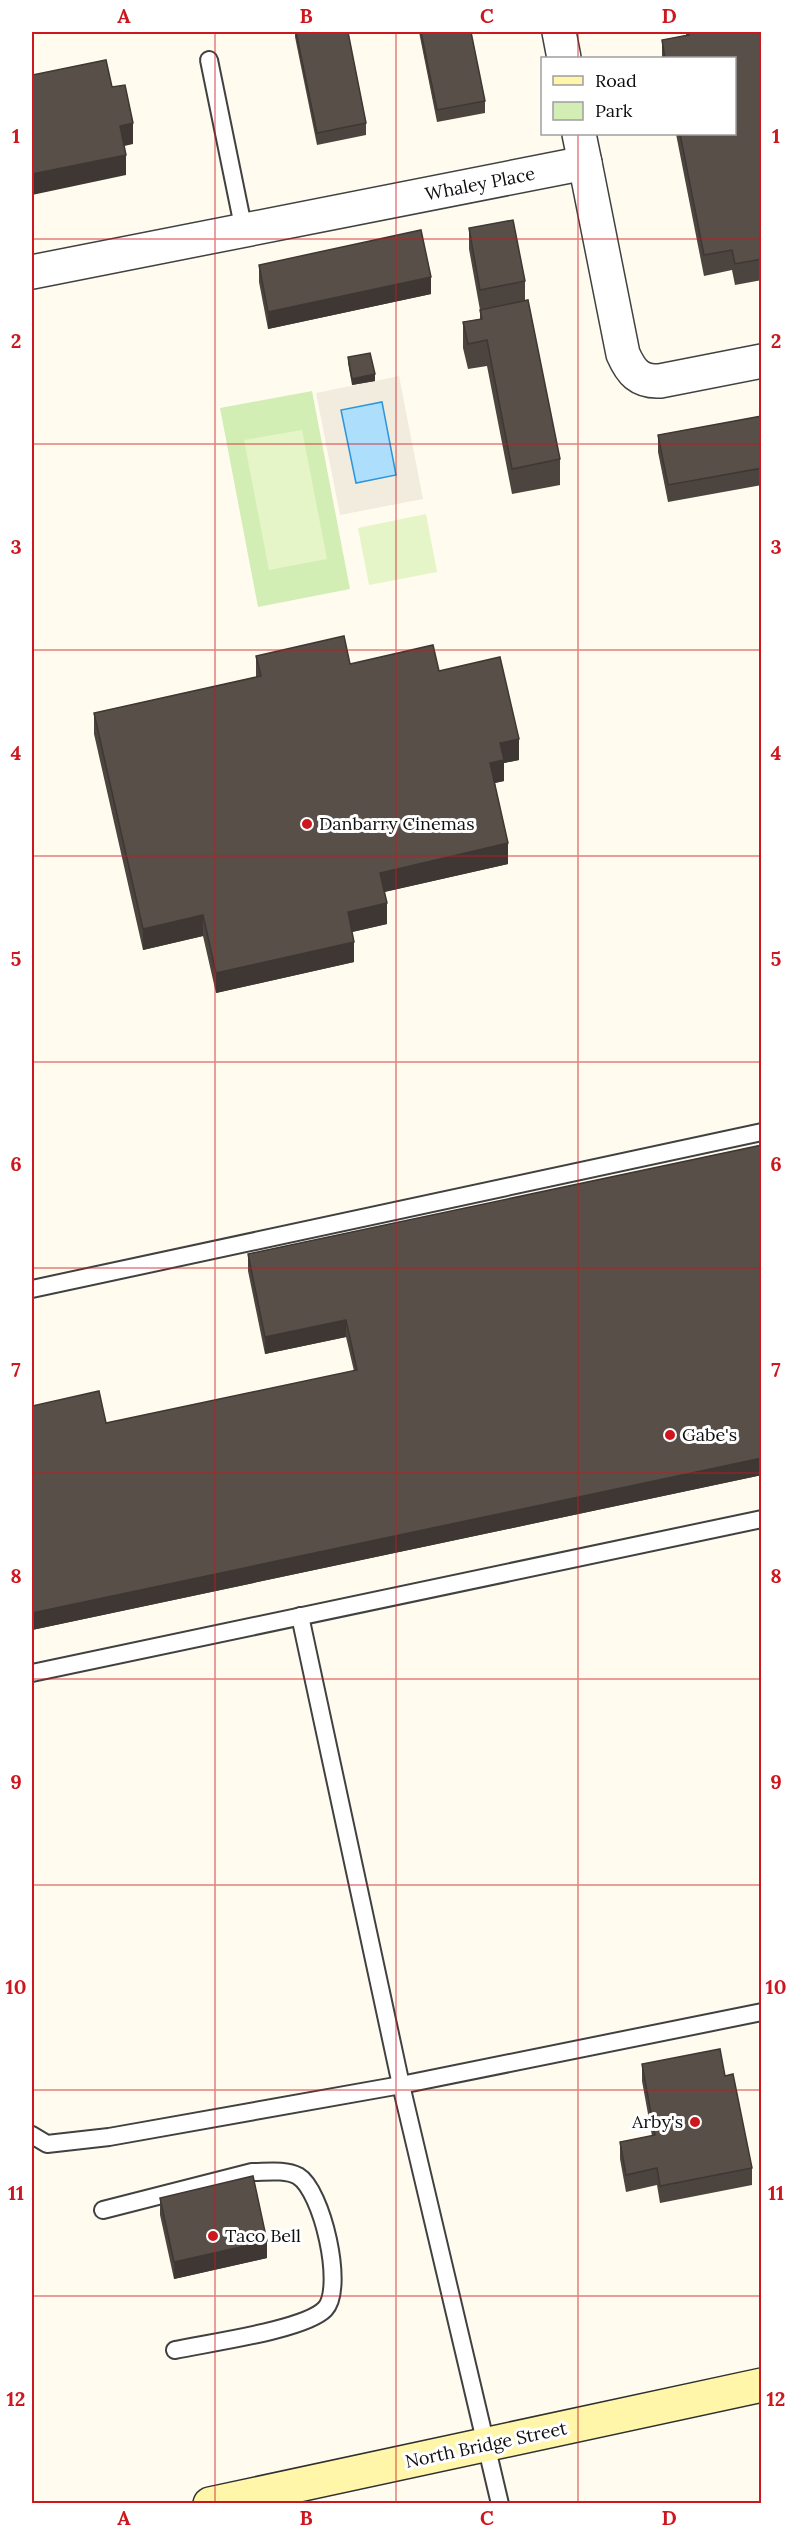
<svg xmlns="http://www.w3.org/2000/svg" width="793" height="2535" font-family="Lora,serif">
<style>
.green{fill:#d2eeb4}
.pitch{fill:#e5f5c7}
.plaza{fill:#f1ecdd}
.water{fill:#addffd;stroke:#2c96dc;stroke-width:1.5}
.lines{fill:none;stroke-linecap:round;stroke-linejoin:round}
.lane-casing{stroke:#414141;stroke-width:20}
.street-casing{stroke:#414141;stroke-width:36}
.secondary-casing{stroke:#303030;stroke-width:36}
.lane{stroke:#fff;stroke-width:16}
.street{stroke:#fff;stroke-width:33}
.secondary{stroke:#fff6aa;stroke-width:33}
.wall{fill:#4c443f}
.shaded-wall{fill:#3e3733}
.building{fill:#584f49;stroke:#3e3733;stroke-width:1.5}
.grid{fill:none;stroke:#ce161e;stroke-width:1.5;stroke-opacity:0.55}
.poi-dot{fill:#ce161e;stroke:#fff;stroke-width:2}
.labels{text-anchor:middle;stroke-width:6;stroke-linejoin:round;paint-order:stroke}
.street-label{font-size:18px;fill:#0e0e0e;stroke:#fff}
.poi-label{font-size:18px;fill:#0e0e0e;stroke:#fff;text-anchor:start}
.neatline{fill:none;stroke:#ce161e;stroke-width:2}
.grid-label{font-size:20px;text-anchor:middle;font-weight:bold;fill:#ce161e}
</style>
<rect width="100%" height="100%" fill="#fffcef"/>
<path class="green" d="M 312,391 L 350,589 L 258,607 L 220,408 Z"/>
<g class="pitch">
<path d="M 302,430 L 327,559 L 269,570 L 244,440 Z"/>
<path d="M 426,514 L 437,572 L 369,585 L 358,528 Z"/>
</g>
<path class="plaza" d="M 399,376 L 423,499 L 340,515 L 316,393 Z"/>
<path class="water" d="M 382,402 L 396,475 L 356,483 L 341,410 Z"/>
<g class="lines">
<defs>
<g id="lane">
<path d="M 209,60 L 244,231"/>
<path d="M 32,1289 L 762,1132"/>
<path d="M 300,1616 L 401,2085 L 500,2504"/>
<path d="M 32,1673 L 762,1519"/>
<path d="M 32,2135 L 47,2144 L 109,2137 L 401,2085 L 762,2012"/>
<path d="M 103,2210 L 252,2172 C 266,2172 285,2169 298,2176 C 322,2190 345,2288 325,2309 C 305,2330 207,2343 175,2350"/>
</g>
<g id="street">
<path d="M 559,32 L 564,58"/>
<path d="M 579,134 L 585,163"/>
<path d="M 32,272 L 585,163 L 623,354 C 631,372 639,382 660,381 L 762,361"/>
</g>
<path id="secondary" d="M 210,2504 L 762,2385"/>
</defs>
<use href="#lane" class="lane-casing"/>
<use href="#street" class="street-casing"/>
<use href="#secondary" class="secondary-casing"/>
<use href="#lane" class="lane"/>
<use href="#street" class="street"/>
<use href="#secondary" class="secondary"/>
</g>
<g class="wall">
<path d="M 295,32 L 348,32 L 366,123 L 366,135 L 317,145 L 295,37 Z"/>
<path d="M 419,32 L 471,32 L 485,101 L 485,113 L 437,122 Z"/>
<path d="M 686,32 L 759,32 L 762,46 L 762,280 L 735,285 L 732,270 L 704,276 L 676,134 L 735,134 L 735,58 L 662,58 L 662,40 L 686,35 Z"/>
<path d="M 469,228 L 525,281 L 525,301 L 560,459 L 560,485 L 512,494 L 487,366 L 468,369 L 463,348 L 463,322 L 480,319 L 480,310 L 469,249 Z"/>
<path d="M 259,265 L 431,294 L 268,329 L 259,282 Z"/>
<path d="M 348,357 L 375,381 L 352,385 L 348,363 Z"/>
<path d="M 762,416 L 762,485 L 668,502 L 658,452 L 658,435 Z"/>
<path d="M 256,656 L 439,671 L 519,760 L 504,763 L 504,781 L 495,783 L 508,864 L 384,892 L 387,924 L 352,932 L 354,962 L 216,993 L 203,936 L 143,950 L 94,734 L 94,713 L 256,677 Z"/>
<path d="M 762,1145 L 762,1475 L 32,1630 L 106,1423 L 354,1371 L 346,1337 L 265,1354 L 248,1271 L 248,1254 Z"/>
<path d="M 642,2064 L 725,2076 L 752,2168 L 752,2185 L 660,2203 L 657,2185 L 626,2192 L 620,2159 L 620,2142 L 652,2136 L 642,2081 Z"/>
<path d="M 160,2198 L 267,2258 L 174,2279 L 160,2215 Z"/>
</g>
<g class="shaded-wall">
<path d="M 133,123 L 133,144 L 120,147 L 120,126 Z"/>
<path d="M 126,155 L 126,175 L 32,195 L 32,174 Z"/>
<path d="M 431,277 L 431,294 L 268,329 L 268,312 Z"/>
<path d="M 375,374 L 375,381 L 352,385 L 352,379 Z"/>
<path d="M 519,739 L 519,760 L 504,763 L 504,781 L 490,784 L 490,763 L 500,743 Z"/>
<path d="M 508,843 L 508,864 L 380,893 L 380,873 Z"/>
<path d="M 387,903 L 387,924 L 348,933 L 348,912 Z"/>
<path d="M 203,915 L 203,936 L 143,950 L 143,929 Z"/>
<path d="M 354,942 L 354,962 L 216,993 L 216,973 Z"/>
<path d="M 346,1320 L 346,1337 L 265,1354 L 265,1337 Z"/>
<path d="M 762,1458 L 762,1475 L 32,1630 L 32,1613 Z"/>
<path d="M 267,2241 L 267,2258 L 174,2279 L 174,2262 Z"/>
</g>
<g class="building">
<path d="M 296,32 L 348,32 L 366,123 L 317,133 Z"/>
<path d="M 421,32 L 471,32 L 485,101 L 437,110 Z"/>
<path d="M 688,32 L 759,32 L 762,46 L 762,259 L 735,264 L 732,250 L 704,255 L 680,134 L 735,134 L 735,58 L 665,58 L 662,40 L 689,35 Z"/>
<path d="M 106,60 L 112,87 L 125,85 L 133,123 L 120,126 L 126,155 L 32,174 L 32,75 Z"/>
<path d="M 513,220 L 525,281 L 480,290 L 469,228 Z"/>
<path d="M 421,230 L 431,277 L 268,312 L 259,265 Z"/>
<path d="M 528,300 L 560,459 L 512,469 L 487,340 L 468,344 L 463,322 L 482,319 L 480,310 Z"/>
<path d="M 370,353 L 375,374 L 352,379 L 348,357 Z"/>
<path d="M 762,416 L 762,468 L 668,485 L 658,435 Z"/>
<path d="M 344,636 L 350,664 L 433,645 L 439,671 L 500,657 L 519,739 L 500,743 L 504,760 L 490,763 L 508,843 L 380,873 L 387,903 L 348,912 L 354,942 L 216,973 L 203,915 L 143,929 L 94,713 L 261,676 L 256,656 Z"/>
<path d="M 762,1145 L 762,1458 L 32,1613 L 32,1406 L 99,1391 L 106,1423 L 357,1370 L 346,1320 L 265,1337 L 248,1254 Z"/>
<path d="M 720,2049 L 725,2076 L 733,2074 L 752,2168 L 660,2186 L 657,2168 L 626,2175 L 620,2142 L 655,2135 L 642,2064 Z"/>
<path d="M 253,2176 L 267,2241 L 174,2262 L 160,2198 Z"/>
</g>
<path class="grid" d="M 215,32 L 215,2504M 396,32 L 396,2504M 578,32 L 578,58M 578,134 L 578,2504M 32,239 L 762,239M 32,444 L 762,444M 32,650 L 762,650M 32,856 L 762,856M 32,1062 L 762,1062M 32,1268 L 762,1268M 32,1473 L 762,1473M 32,1679 L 762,1679M 32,1885 L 762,1885M 32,2090 L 762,2090M 32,2296 L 762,2296"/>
<g class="poi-dot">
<circle cx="307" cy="824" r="6"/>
<circle cx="670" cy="1435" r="6"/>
<circle cx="695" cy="2122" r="6"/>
<circle cx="213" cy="2236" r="6"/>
</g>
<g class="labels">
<g class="street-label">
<text transform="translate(480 184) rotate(-11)" y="6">Whaley Place</text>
<text transform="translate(486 2445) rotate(-12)" y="6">North Bridge Street</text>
</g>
<g class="poi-label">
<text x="319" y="830">Danbarry Cinemas</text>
<text x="682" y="1441">Gabe's</text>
<text x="683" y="2128" text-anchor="end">Arby's</text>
<text x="225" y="2242">Taco Bell</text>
</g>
</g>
<rect width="793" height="2535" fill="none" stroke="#ffffff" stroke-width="66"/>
<rect x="541" y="57" width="195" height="78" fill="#ffffff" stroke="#9f9f9f" stroke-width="1.5"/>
<rect x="553" y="76" width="30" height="9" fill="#fff6aa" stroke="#9f9f9f" stroke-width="1.5"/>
<text x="595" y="87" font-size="18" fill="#0e0e0e">Road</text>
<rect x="553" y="102" width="30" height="18" fill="#d2eeb4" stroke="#9f9f9f" stroke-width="1.5"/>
<text x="595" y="117" font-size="18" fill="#0e0e0e">Park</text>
<rect x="33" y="33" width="727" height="2469" class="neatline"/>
<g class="grid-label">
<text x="124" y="23">A</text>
<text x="306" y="23">B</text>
<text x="487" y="23">C</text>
<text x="669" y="23">D</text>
<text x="16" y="143">1</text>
<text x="776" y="143">1</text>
<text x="16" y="348">2</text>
<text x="776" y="348">2</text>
<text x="16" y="554">3</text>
<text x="776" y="554">3</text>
<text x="16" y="760">4</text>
<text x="776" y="760">4</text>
<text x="16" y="966">5</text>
<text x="776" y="966">5</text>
<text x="16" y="1171">6</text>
<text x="776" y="1171">6</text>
<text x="16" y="1377">7</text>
<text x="776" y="1377">7</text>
<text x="16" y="1583">8</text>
<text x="776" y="1583">8</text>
<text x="16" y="1789">9</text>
<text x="776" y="1789">9</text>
<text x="16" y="1994">10</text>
<text x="776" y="1994">10</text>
<text x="16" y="2200">11</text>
<text x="776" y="2200">11</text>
<text x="16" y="2406">12</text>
<text x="776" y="2406">12</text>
<text x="124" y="2525">A</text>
<text x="306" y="2525">B</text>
<text x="487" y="2525">C</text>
<text x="669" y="2525">D</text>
</g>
</svg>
